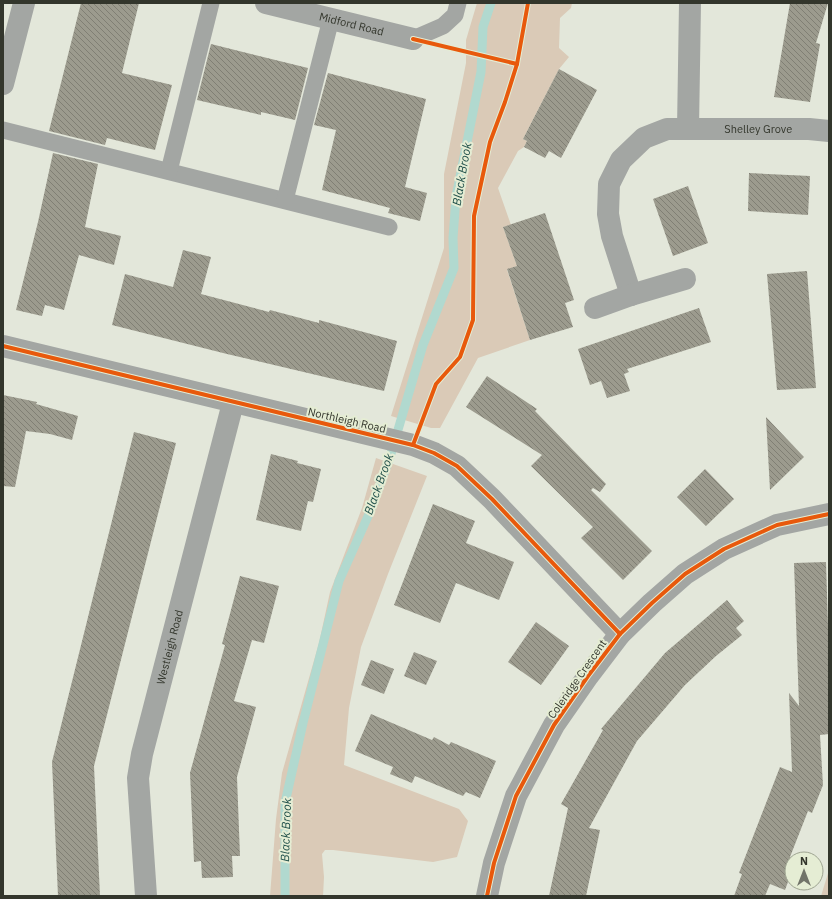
<svg xmlns="http://www.w3.org/2000/svg" width="832" height="899" font-family="'IBM Plex Sans',sans-serif">
<style>
.grass{fill:#dacab7}
.lines{fill:none;stroke-linecap:round;stroke-linejoin:round}
.stream{stroke:#b1d9cf;stroke-width:9}
.building{fill:url(#building-back-hatch)}
.service{stroke:#a3a6a3;stroke-width:17}
.minor{stroke:#a3a6a3;stroke-width:22}
.cycleway-casing{stroke:#e5edd4;stroke-width:6}
.cycleway{stroke:#e8590c;stroke-width:4}
.labels{text-anchor:middle;stroke-width:4;stroke-linejoin:round;paint-order:stroke}
.street-label{font-size:11px;fill:#33362c;stroke:#e5edd4}
.water-label{font-size:12px;font-style:italic;fill:#1f4f49;stroke:#e5edd4}
</style>
<defs>
<pattern id="building-back-hatch" width="6" height="6" patternUnits="userSpaceOnUse"><rect width="6" height="6" fill="#9c9b8e"/><path d="M-1 5l2 2M0 0l6 6M5-1l2 2" fill="none" stroke="#807f74"/></pattern>
</defs>
<rect width="100%" height="100%" fill="#e3e7da"/>
<g class="grass">
<path d="M 477,3 L 572,3 L 571,8 L 560,18 L 559,48 L 569,57 L 559,69 L 523,139 L 527,141 L 524,147 L 518,151 L 498,188 L 511,225 L 503,227 L 517,266 L 507,270 L 530,340 L 478,358 L 440,428 L 431,428 L 391,416 L 444,248 L 444,174 L 466,63 L 466,40 Z"/>
<path d="M 376,458 L 427,476 L 388,574 L 361,647 L 349,708 L 344,765 L 459,809 L 468,821 L 457,857 L 433,862 L 333,850 L 325,850 L 322,854 L 324,877 L 323,896 L 270,896 L 276,819 L 282,773 L 319,643 L 330,592 L 362,508 Z"/>
<path d="M 829,870 L 829,896 L 821,896 Z"/>
</g>
<g class="lines">
<path class="stream" d="M 285,896 L 285,803 L 303,723 L 339,581 L 369,514 L 390,457 L 423,345 L 454,268 L 453,238 L 456,197 L 481,72 L 483,27 L 491,3"/>
</g>
<g class="building">
<path d="M 81,3 L 139,3 L 122,73 L 172,85 L 155,150 L 107,138 L 105,145 L 49,131 Z"/>
<path d="M 790,3 L 828,3 L 816,43 L 820,44 L 810,102 L 774,97 Z"/>
<path d="M 211,44 L 308,68 L 295,120 L 261,112 L 261,115 L 197,100 Z"/>
<path d="M 559,69 L 597,90 L 561,158 L 549,151 L 545,158 L 524,147 L 527,141 L 523,139 Z"/>
<path d="M 328,73 L 426,99 L 405,187 L 427,193 L 420,221 L 388,213 L 390,208 L 322,190 L 336,130 L 314,125 Z"/>
<path d="M 53,153 L 98,164 L 85,227 L 121,236 L 114,265 L 79,255 L 64,310 L 45,305 L 42,316 L 16,310 L 38,222 Z"/>
<path d="M 749,173 L 810,176 L 808,215 L 748,211 Z"/>
<path d="M 688,186 L 708,243 L 673,256 L 653,199 Z"/>
<path d="M 545,213 L 574,300 L 565,303 L 573,327 L 530,340 L 507,269 L 517,266 L 503,227 Z"/>
<path d="M 183,250 L 211,257 L 201,294 L 269,312 L 270,310 L 319,323 L 319,320 L 397,341 L 384,391 L 227,354 L 112,325 L 125,274 L 173,287 Z"/>
<path d="M 807,271 L 816,388 L 777,390 L 767,274 Z"/>
<path d="M 699,308 L 711,342 L 627,369 L 629,372 L 624,374 L 630,391 L 607,398 L 601,381 L 590,385 L 578,349 Z"/>
<path d="M 487,376 L 537,409 L 535,411 L 606,484 L 600,492 L 593,488 L 591,490 L 652,551 L 623,580 L 581,538 L 593,527 L 531,466 L 542,455 L 466,407 Z"/>
<path d="M 3,395 L 37,402 L 36,404 L 78,416 L 72,440 L 50,434 L 26,431 L 15,487 L 3,486 Z"/>
<path d="M 766,417 L 804,457 L 770,490 Z"/>
<path d="M 134,432 L 176,443 L 94,766 L 100,896 L 58,896 L 52,762 Z"/>
<path d="M 271,454 L 298,461 L 297,463 L 321,469 L 313,502 L 308,501 L 301,531 L 256,520 Z"/>
<path d="M 705,469 L 734,499 L 706,526 L 677,497 Z"/>
<path d="M 433,504 L 475,521 L 466,543 L 514,562 L 499,600 L 456,583 L 440,623 L 394,605 Z"/>
<path d="M 826,562 L 829,658 L 829,734 L 820,735 L 823,785 L 812,813 L 808,811 L 790,857 L 794,859 L 792,859 L 792,871 L 785,890 L 770,884 L 765,896 L 734,896 L 742,874 L 739,873 L 780,767 L 792,772 L 789,693 L 799,706 L 794,563 Z"/>
<path d="M 240,576 L 279,586 L 264,643 L 252,640 L 234,701 L 256,707 L 237,777 L 240,856 L 232,856 L 233,877 L 202,878 L 201,861 L 194,862 L 190,773 L 225,645 L 222,644 Z"/>
<path d="M 727,600 L 744,621 L 736,628 L 742,635 L 716,656 L 685,685 L 637,741 L 589,828 L 600,830 L 586,896 L 549,896 L 568,808 L 561,804 L 603,730 L 601,729 L 665,653 Z"/>
<path d="M 536,622 L 569,646 L 541,685 L 508,662 Z"/>
<path d="M 414,652 L 437,661 L 426,685 L 404,676 Z"/>
<path d="M 371,660 L 394,669 L 384,694 L 361,685 Z"/>
<path d="M 371,714 L 432,740 L 434,737 L 449,745 L 451,742 L 496,761 L 480,798 L 466,792 L 463,796 L 415,776 L 412,783 L 390,774 L 393,767 L 355,751 Z"/>
</g>
<g class="lines">
<g class="service">
<path d="M 413,39 L 443,26 L 455,15 L 458,3"/>
<path d="M 3,130 L 389,227"/>
<path d="M 169,171 L 211,3"/>
<path d="M 285,200 L 331,19"/>
</g>
<g class="minor">
<path id="s1" d="M 266,3 L 413,39"/>
<path d="M 3,84 L 24,3"/>
<path d="M 688,129 L 690,3"/>
<path id="s2" d="M 631,295 L 612,236 L 608,214 L 609,184 L 621,160 L 644,138 L 667,129 L 809,129 L 829,131"/>
<path d="M 595,308 L 631,295 L 685,279"/>
<path d="M 3,346 L 413,445 L 434,453 L 457,466 L 492,499 L 620,634"/>
<path id="s3" d="M 146,896 L 138,778 L 142,754 L 233,403"/>
<path d="M 487,896 L 494,863 L 516,796 L 554,725 L 588,676 L 620,634 L 652,603 L 685,574 L 724,549 L 777,525 L 829,514"/>
</g>
<defs>
<g id="cycleway">
<path d="M 413,39 L 517,64"/>
<path d="M 3,346 L 413,445 L 434,453 L 457,466 L 492,499 L 620,634"/>
<path d="M 413,445 L 436,384 L 460,357 L 473,320 L 474,216 L 490,142 L 505,102 L 517,64 L 528,3"/>
<path d="M 487,896 L 494,863 L 516,796 L 554,725 L 588,676 L 620,634 L 652,603 L 685,574 L 724,549 L 777,525 L 829,514"/>
</g>
</defs>
<use href="#cycleway" class="cycleway-casing"/>
<use href="#cycleway" class="cycleway"/>
</g>
<g class="labels">
<g class="street-label">
<text dy="4" stroke="none"><textPath href="#s1" startOffset="88">Midford Road</textPath></text>
<text dy="4" stroke="none"><textPath href="#s2" startOffset="289">Shelley Grove</textPath></text>
<text transform="translate(347 420) rotate(13)" y="4">Northleigh Road</text>
<text dy="4" stroke="none"><textPath href="#s3" startOffset="253">Westleigh Road</textPath></text>
<text transform="translate(577 679) rotate(-55)" y="4">Coleridge Crescent</text>
</g>
<g class="water-label">
<text transform="translate(462 174) rotate(-80)" y="4">Black Brook</text>
<text transform="translate(379 484) rotate(-70)" y="4">Black Brook</text>
<text transform="translate(286 830) rotate(-88)" y="4">Black Brook</text>
</g>
</g>
<rect width="832" height="899" fill="none" stroke="#33362c" stroke-width="8"/>
<g transform="translate(804 871)"><circle r="19" fill="#e5edd4" stroke="#9ea491"/>
<path d="M0-3L7 15L0 10L-7 15Z" fill="#717469"/>
<text y="-6" font-size="11" font-weight="bold" text-anchor="middle" fill="#33362c">N</text>
</g>
</svg>
